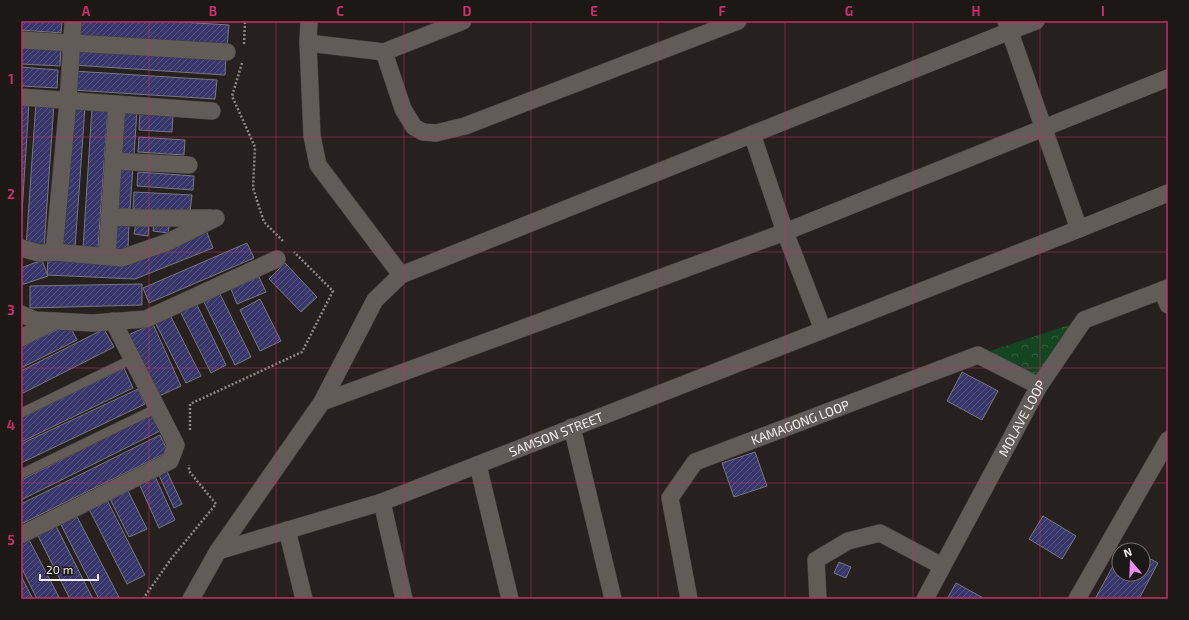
<svg xmlns="http://www.w3.org/2000/svg" width="1189" height="620" font-family="'Exo 2',sans-serif">
<style>
.park{fill:url(#park-crowns)}
.building{fill:url(#building-hatch);stroke:#76777d}
.lines{fill:none;stroke-linecap:round;stroke-linejoin:round}
.service-casing{stroke:#423e3b;stroke-width:10}
.minor-casing{stroke:#423e3b;stroke-width:18}
.path{stroke:#8c8885;stroke-width:2.5;stroke-dasharray:2 2;stroke-linecap:butt}
.service{stroke:#625c58;stroke-width:9}
.minor{stroke:#625c58;stroke-width:17}
.grid{fill:none;stroke:#c72e6a;stroke-width:1;stroke-opacity:0.55}
.labels{text-anchor:middle;stroke-width:4;stroke-linejoin:round;paint-order:stroke}
.street-label{font-size:13px;fill:#f5f1ef;stroke:#1c1815}
.neatline{fill:none;stroke:#c72e6a;stroke-width:1.5}
.grid-label{font-size:13px;text-anchor:middle;font-weight:bold;fill:#c72e6a}
</style>
<defs>
<pattern id="park-crowns" width="20" height="18" patternUnits="userSpaceOnUse"><rect width="20" height="18" fill="#134521"/><path d="M2 6a3 3 0 1 1 6 0M12 15a3 3 0 1 1 6 0" fill="none" stroke="#366042"/></pattern>
<pattern id="building-hatch" width="6" height="6" patternUnits="userSpaceOnUse"><rect width="6" height="6" fill="#39366c"/><path d="M-1 1l2-2M0 6l6-6M5 7l2-2" fill="none" stroke="#565481"/></pattern>
</defs>
<rect width="100%" height="100%" fill="#26211e"/>
<path class="park" d="M 1084,320 L 1039,386 L 978,355 Z"/>
<g class="building">
<path d="M 21,21 L 62,21 L 61,33 L 21,30 Z"/>
<path d="M 76,21 L 164,21 L 229,25 L 227,47 L 75,37 Z"/>
<path d="M 21,45 L 61,48 L 60,66 L 21,64 Z"/>
<path d="M 74,48 L 226,57 L 225,75 L 73,65 Z"/>
<path d="M 21,67 L 58,70 L 57,88 L 21,86 Z"/>
<path d="M 73,71 L 217,80 L 215,99 L 72,90 Z"/>
<path d="M 21,102 L 29,103 L 21,228 Z"/>
<path d="M 36,102 L 54,103 L 44,249 L 26,248 Z"/>
<path d="M 69,106 L 85,107 L 75,248 L 60,247 Z"/>
<path d="M 92,107 L 108,108 L 98,249 L 83,248 Z"/>
<path d="M 122,109 L 137,109 L 134,156 L 120,155 Z"/>
<path d="M 140,112 L 173,115 L 172,132 L 139,130 Z"/>
<path d="M 139,137 L 185,140 L 184,155 L 138,152 Z"/>
<path d="M 115,165 L 133,166 L 130,209 L 112,208 Z"/>
<path d="M 138,172 L 194,176 L 193,190 L 137,186 Z"/>
<path d="M 134,192 L 192,195 L 190,212 L 133,209 Z"/>
<path d="M 112,219 L 129,220 L 128,250 L 111,249 Z"/>
<path d="M 154,220 L 170,222 L 168,233 L 153,231 Z"/>
<path d="M 136,223 L 149,225 L 148,236 L 134,234 Z"/>
<path d="M 206,230 L 213,248 L 135,279 L 47,275 L 48,258 L 127,261 Z"/>
<path d="M 247,243 L 254,258 L 149,303 L 143,288 Z"/>
<path d="M 42,260 L 48,276 L 21,285 L 21,268 Z"/>
<path d="M 285,263 L 317,297 L 301,312 L 269,279 Z"/>
<path d="M 259,277 L 266,292 L 237,304 L 231,289 Z"/>
<path d="M 142,284 L 142,305 L 30,308 L 30,286 Z"/>
<path d="M 220,294 L 251,357 L 235,365 L 204,302 Z"/>
<path d="M 260,299 L 281,341 L 260,351 L 240,310 Z"/>
<path d="M 196,303 L 226,365 L 211,373 L 180,311 Z"/>
<path d="M 170,315 L 201,376 L 186,383 L 155,322 Z"/>
<path d="M 69,324 L 77,340 L 21,368 L 21,347 Z"/>
<path d="M 153,324 L 181,386 L 157,397 L 128,335 Z"/>
<path d="M 104,329 L 114,347 L 21,394 L 21,371 Z"/>
<path d="M 124,368 L 133,388 L 21,442 L 21,418 Z"/>
<path d="M 962,372 L 998,391 L 982,420 L 947,401 Z"/>
<path d="M 138,389 L 145,404 L 21,463 L 21,444 Z"/>
<path d="M 151,415 L 160,431 L 21,500 L 21,480 Z"/>
<path d="M 160,435 L 168,452 L 21,524 L 21,504 Z"/>
<path d="M 755,452 L 767,486 L 734,497 L 722,463 Z"/>
<path d="M 166,469 L 182,504 L 174,508 L 158,473 Z"/>
<path d="M 153,472 L 175,520 L 159,528 L 137,479 Z"/>
<path d="M 126,487 L 147,529 L 129,537 L 108,495 Z"/>
<path d="M 105,496 L 145,575 L 127,584 L 87,505 Z"/>
<path d="M 74,511 L 120,599 L 99,599 L 58,519 Z"/>
<path d="M 1043,516 L 1076,536 L 1062,559 L 1029,539 Z"/>
<path d="M 53,520 L 93,599 L 70,599 L 35,530 Z"/>
<path d="M 27,536 L 60,599 L 37,599 L 21,567 L 21,539 Z"/>
<path d="M 1124,545 L 1134,550 L 1122,550 Z"/>
<path d="M 1119,555 L 1119,574 L 1143,574 L 1143,555 L 1158,563 L 1139,599 L 1095,599 Z"/>
<path d="M 839,562 L 851,567 L 846,578 L 834,573 Z"/>
<path d="M 21,576 L 33,599 L 21,599 Z"/>
<path d="M 956,583 L 985,599 L 947,599 Z"/>
</g>
<g class="lines">
<defs>
<g id="service">
<path d="M 21,413 L 132,359"/>
<path d="M 21,474 L 157,408"/>
</g>
<g id="minor">
<path d="M 309,21 L 308,43 L 312,136 L 318,165 L 401,275"/>
<path d="M 1006,21 L 1079,229"/>
<path d="M 21,40 L 227,52"/>
<path d="M 308,43 L 384,52 L 463,21"/>
<path d="M 384,52 L 403,109 L 414,127 L 423,132 L 436,133 L 465,126 L 738,21"/>
<path d="M 21,97 L 212,111"/>
<path d="M 752,134 L 785,232 L 823,330"/>
<path d="M 113,161 L 189,165"/>
<path d="M 109,217 L 142,218 L 211,218"/>
<path d="M 21,248 L 39,253 L 54,252 L 122,258 L 168,242 L 216,218"/>
<path d="M 54,252 L 68,101 L 73,21"/>
<path d="M 107,256 L 117,104"/>
<path d="M 1162,290 L 1168,305"/>
<path d="M 21,314 L 35,320 L 93,323 L 146,319 L 277,259"/>
<path d="M 21,338 L 54,321"/>
<path d="M 322,402 L 785,232 L 1168,78"/>
<path d="M 572,427 L 613,599"/>
<path d="M 478,465 L 510,599"/>
<path d="M 382,502 L 404,599"/>
<path d="M 287,530 L 304,599"/>
<path d="M 21,535 L 170,461 L 176,445 L 113,321"/>
<path id="s1" d="M 218,551 L 382,502 L 823,330 L 1079,229 L 1168,193"/>
<path d="M 191,599 L 218,551 L 322,402 L 375,300 L 401,275 L 1010,31 L 1036,21"/>
<path id="s2" d="M 689,599 L 670,498 L 695,462 L 978,355 L 1039,386"/>
<path d="M 818,599 L 816,560 L 848,541 L 880,533 L 942,566"/>
<path id="s3" d="M 925,599 L 1039,386 L 1084,320 L 1168,288"/>
<path d="M 1077,599 L 1168,440"/>
</g>
</defs>
<use href="#service" class="service-casing"/>
<use href="#minor" class="minor-casing"/>
<g class="path">
<path d="M 244,44 L 245,21"/>
<path d="M 242,63 L 232,96 L 255,147 L 253,188 L 264,222 L 284,242"/>
<path d="M 190,430 L 190,404 L 302,352 L 333,291 L 294,252"/>
<path d="M 143,599 L 171,559 L 216,504 L 189,471 L 189,465"/>
</g>
<use href="#service" class="service"/>
<use href="#minor" class="minor"/>
</g>
<path class="grid" d="M 149,21 L 149,599M 276,21 L 276,599M 404,21 L 404,599M 531,21 L 531,599M 658,21 L 658,599M 785,21 L 785,599M 913,21 L 913,599M 1040,21 L 1040,599M 21,137 L 1168,137M 21,252 L 1168,252M 21,368 L 1168,368M 21,483 L 1168,483"/>
<g class="labels">
<g class="street-label">
<text dy="5" stroke="none"><textPath href="#s3" startOffset="205">MOLAVE LOOP</textPath></text>
<text dy="5" stroke="none"><textPath href="#s2" startOffset="259">KAMAGONG LOOP</textPath></text>
<text dy="5" stroke="none"><textPath href="#s1" startOffset="358">SAMSON STREET</textPath></text>
</g>
</g>
<rect width="1189" height="620" fill="none" stroke="#1c1815" stroke-width="44"/>
<g transform="translate(1131 562) rotate(341)"><circle r="19" fill="#1c1815" stroke="#736f6c"/>
<path d="M0-3L7 15L0 10L-7 15Z" fill="#f08bf5"/>
<text y="-6" font-size="11" font-weight="bold" text-anchor="middle" fill="#f5f1ef">N</text>
</g>
<path d="M40 574v6h58v-6" fill="none" stroke="#f5f1ef" stroke-width="2"/>
<text x="46" y="574" font-size="12" fill="#f5f1ef" stroke="#1c1815" stroke-width="3" paint-order="stroke">20 m</text>
<rect x="22" y="22" width="1145" height="576" class="neatline"/>
<g class="grid-label">
<text x="86" y="16">A</text>
<text x="213" y="16">B</text>
<text x="340" y="16">C</text>
<text x="467" y="16">D</text>
<text x="594" y="16">E</text>
<text x="722" y="16">F</text>
<text x="849" y="16">G</text>
<text x="976" y="16">H</text>
<text x="1103" y="16">I</text>
<text x="11" y="84">1</text>
<text x="11" y="199">2</text>
<text x="11" y="315">3</text>
<text x="11" y="430">4</text>
<text x="11" y="545">5</text>
</g>
</svg>
